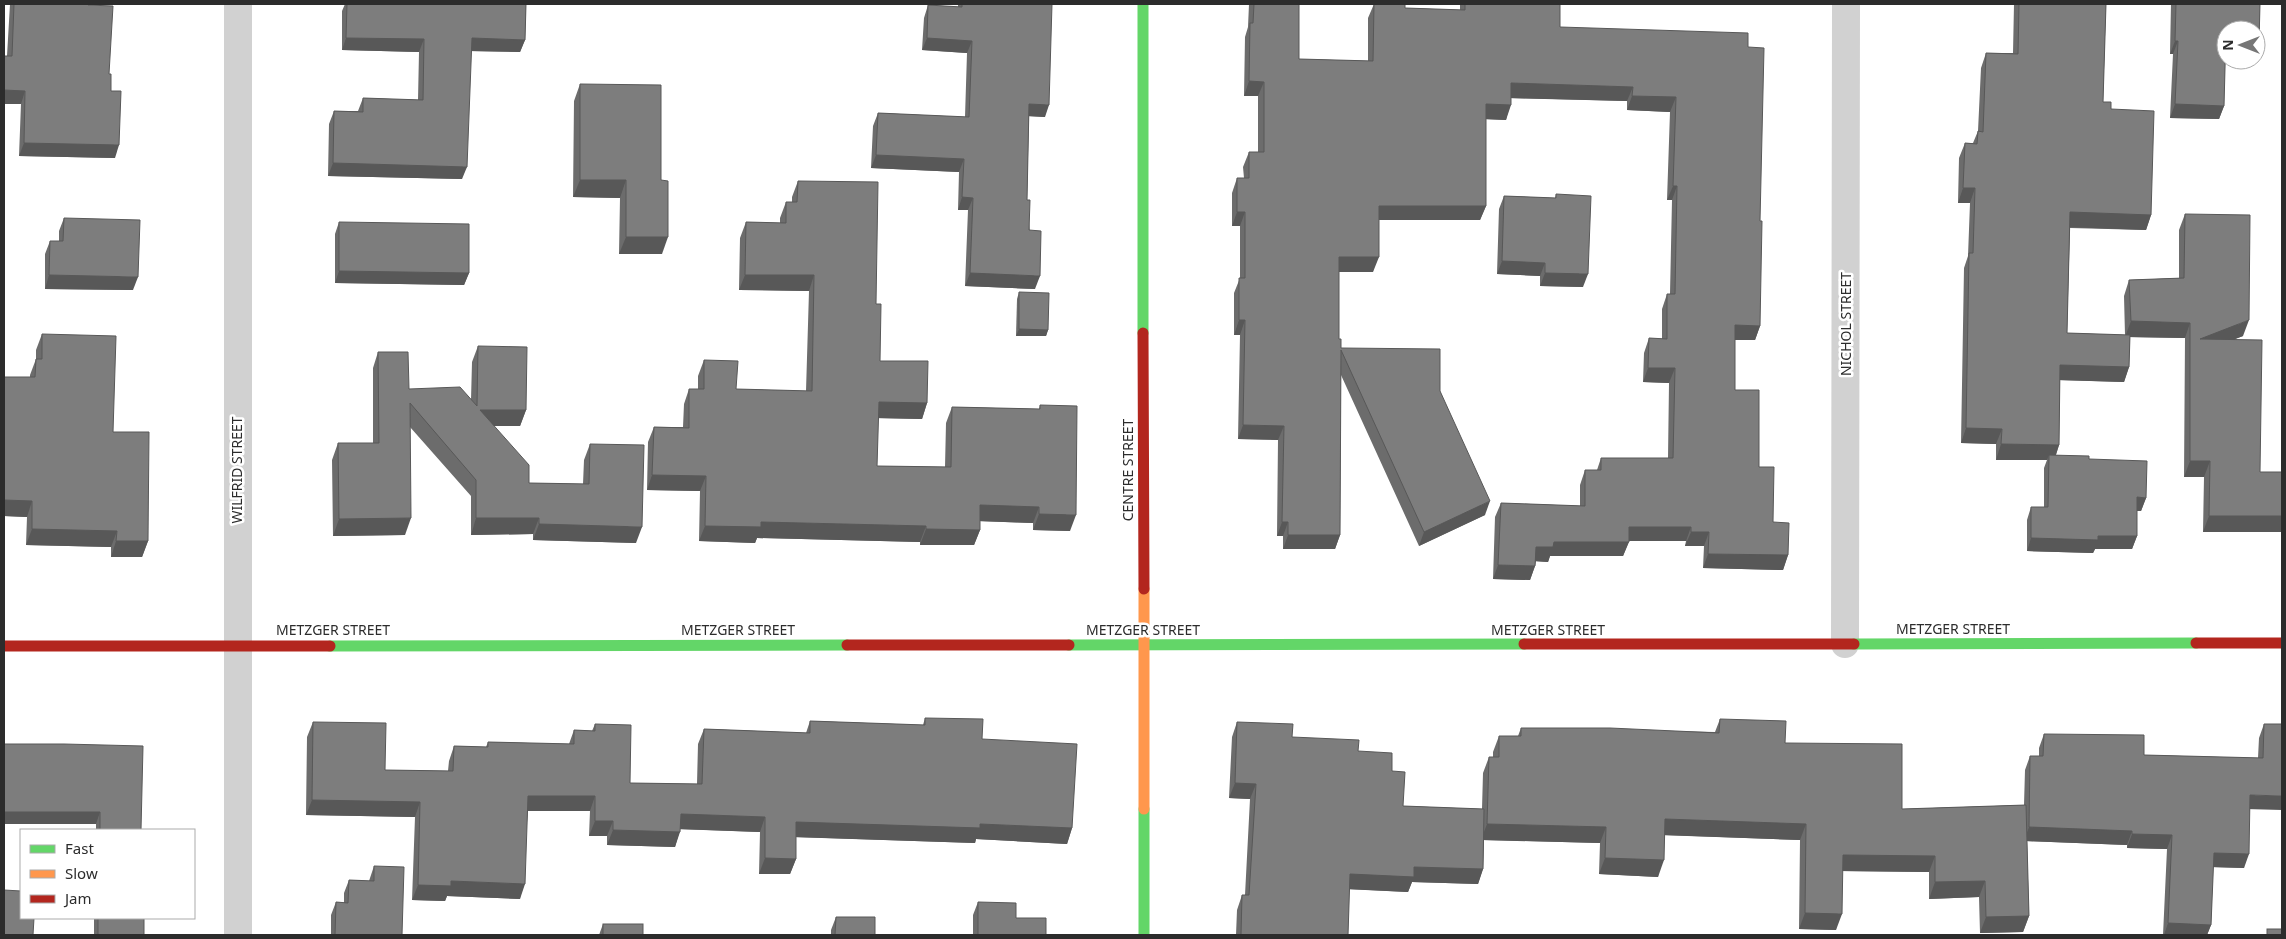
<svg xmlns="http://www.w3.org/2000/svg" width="2286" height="939" font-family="'Noto Sans',sans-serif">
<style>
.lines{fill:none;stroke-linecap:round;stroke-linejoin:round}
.street{stroke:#d1d1d1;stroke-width:28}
.fast{stroke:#63d668;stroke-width:11}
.slow{stroke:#ff974d;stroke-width:11}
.jam{stroke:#b3261e;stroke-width:11}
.wall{fill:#6c6c6c}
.shaded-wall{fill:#585858}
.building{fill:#7d7d7d;stroke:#585858}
.labels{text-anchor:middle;stroke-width:5;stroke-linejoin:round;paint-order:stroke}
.street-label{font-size:14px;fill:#2c2c2c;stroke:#fff}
</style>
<rect width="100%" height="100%" fill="#fff"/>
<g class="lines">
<g class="street">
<path d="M 238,4 L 238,935"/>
<path d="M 1845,644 L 1846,4"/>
</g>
<g class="fast">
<path d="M 1143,4 L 1143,333"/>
<path d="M 1854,644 L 2196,643"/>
<path d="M 1069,645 L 1524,644"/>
<path d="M 330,646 L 847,645"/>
<path d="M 1144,809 L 1144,935"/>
</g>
<path class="slow" d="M 1144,589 L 1144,809"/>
<g class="jam">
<path d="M 1143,333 L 1144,589"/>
<path d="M 2196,643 L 2282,643"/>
<path d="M 1524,644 L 1854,644"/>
<path d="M 847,645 L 1069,645"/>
<path d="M 4,646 L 330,646"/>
</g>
</g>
<g class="wall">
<path d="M 10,4 L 88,4 L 109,74 L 111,91 L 115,158 L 19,156 L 21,104 L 4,104 L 4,56 L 7,56 Z"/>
<path d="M 345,4 L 526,4 L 525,40 L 520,52 L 471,51 L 462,179 L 328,176 L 329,124 L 334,111 L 358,111 L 363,98 L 418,100 L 419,52 L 342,50 L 342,11 Z"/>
<path d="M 958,4 L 1047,4 L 1045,117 L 1029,116 L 1027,200 L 1035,289 L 965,286 L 968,210 L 958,210 L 959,172 L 871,168 L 873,126 L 878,113 L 965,117 L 967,53 L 922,50 L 924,18 L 928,5 L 958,7 Z"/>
<path d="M 1249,4 L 1299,4 L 1299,59 L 1368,61 L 1368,18 L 1374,4 L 1405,8 L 1460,10 L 1460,4 L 1560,4 L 1560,27 L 1748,47 L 1760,221 L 1760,326 L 1755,340 L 1735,340 L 1735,390 L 1759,467 L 1773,522 L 1788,555 L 1783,570 L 1703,568 L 1704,546 L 1685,546 L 1686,541 L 1629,541 L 1623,556 L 1550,556 L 1548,562 L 1536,561 L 1535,566 L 1530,580 L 1493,579 L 1495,517 L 1501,503 L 1580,506 L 1580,485 L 1585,470 L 1597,470 L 1601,458 L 1668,458 L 1669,383 L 1643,382 L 1644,353 L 1649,338 L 1662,339 L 1662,309 L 1667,294 L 1670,294 L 1672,200 L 1667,200 L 1670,112 L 1627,110 L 1627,101 L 1511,98 L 1506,120 L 1486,119 L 1486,206 L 1480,220 L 1379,220 L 1373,272 L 1339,272 L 1339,339 L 1341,348 L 1440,391 L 1485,515 L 1419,546 L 1341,375 L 1340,535 L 1335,549 L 1283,549 L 1283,536 L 1277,536 L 1278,440 L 1238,439 L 1240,335 L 1234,335 L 1234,293 L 1240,278 L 1240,226 L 1232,226 L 1232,193 L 1237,178 L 1244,178 L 1243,167 L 1249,152 L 1258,152 L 1258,96 L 1244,96 L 1245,37 L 1248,27 Z"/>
<path d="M 2014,4 L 2106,4 L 2103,102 L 2111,109 L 2151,215 L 2146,230 L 2070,228 L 2067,333 L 2125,335 L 2124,296 L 2129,280 L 2179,278 L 2179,230 L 2185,214 L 2243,336 L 2235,339 L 2260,472 L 2282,532 L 2203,532 L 2204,477 L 2184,477 L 2185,338 L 2130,337 L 2129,367 L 2124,382 L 2060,380 L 2059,445 L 2056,455 L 2089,459 L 2146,498 L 2141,511 L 2137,511 L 2137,536 L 2132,549 L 2095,549 L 2093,553 L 2027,551 L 2027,520 L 2031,507 L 2044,507 L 2044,468 L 2047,460 L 1996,460 L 1996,444 L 1961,443 L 1964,268 L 1968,256 L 1970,203 L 1958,203 L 1959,158 L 1965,143 L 1973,143 L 1978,131 L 1981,68 L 1986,53 L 2013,53 Z"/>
<path d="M 2171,4 L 2260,4 L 2259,42 L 2256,51 L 2256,30 L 2226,30 L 2226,55 L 2225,55 L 2224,106 L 2219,119 L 2170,118 L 2173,54 L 2170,54 Z"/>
<path d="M 580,84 L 661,180 L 662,254 L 619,254 L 620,198 L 573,197 L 574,101 Z"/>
<path d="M 798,181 L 876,304 L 880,361 L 927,403 L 922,419 L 878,418 L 877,466 L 945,467 L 946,423 L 952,407 L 1039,409 L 1040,405 L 1070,531 L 1033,530 L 1033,523 L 980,521 L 980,530 L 974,545 L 920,545 L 920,542 L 757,538 L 755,543 L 699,541 L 700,491 L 647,490 L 648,442 L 654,427 L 683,427 L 684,404 L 689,389 L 698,389 L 698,376 L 704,360 L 736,389 L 806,391 L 809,291 L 739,290 L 740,238 L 746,222 L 780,223 L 780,218 L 786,202 L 792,202 L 792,197 Z"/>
<path d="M 1556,194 L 1583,287 L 1540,286 L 1540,276 L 1497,274 L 1499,209 L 1504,196 L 1555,198 Z"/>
<path d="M 64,218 L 133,290 L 45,289 L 45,254 L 50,241 L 59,241 L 59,231 Z"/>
<path d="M 339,222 L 469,273 L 464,285 L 335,283 L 335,234 Z"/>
<path d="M 1019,292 L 1048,330 L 1046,336 L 1016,336 L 1017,299 Z"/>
<path d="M 42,334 L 113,432 L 148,541 L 142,557 L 111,557 L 111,547 L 26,545 L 27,517 L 4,516 L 4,377 L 30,377 L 30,375 L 36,359 L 36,350 Z"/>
<path d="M 478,346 L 526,410 L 520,426 L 494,426 L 529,483 L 583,484 L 584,460 L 590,444 L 636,543 L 533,540 L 533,534 L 471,535 L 471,496 L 410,427 L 405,535 L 333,536 L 332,460 L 338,443 L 373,443 L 373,368 L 378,352 L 409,389 L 471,400 L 472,362 Z"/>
<path d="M 925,718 L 982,739 L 1072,828 L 1067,844 L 976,839 L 975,843 L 796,837 L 796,859 L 790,874 L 759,874 L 760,832 L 680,829 L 675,847 L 607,845 L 607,836 L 589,836 L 590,811 L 528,811 L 520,899 L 447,896 L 445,901 L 412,900 L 415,817 L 306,815 L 307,737 L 313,722 L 385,770 L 448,771 L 449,761 L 454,746 L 486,747 L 488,742 L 569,744 L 574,730 L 592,731 L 595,724 L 630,783 L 697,784 L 698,744 L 704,729 L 806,733 L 810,721 L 923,725 Z"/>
<path d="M 1720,719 L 1785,743 L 1902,809 L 2024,805 L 2025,770 L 2030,756 L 2039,756 L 2039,748 L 2044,734 L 2144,755 L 2258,758 L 2259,738 L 2264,724 L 2282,724 L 2250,809 L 2244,868 L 2213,867 L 2211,925 L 2207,935 L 2163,935 L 2167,849 L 2127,848 L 2127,845 L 2027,841 L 2029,916 L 2023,932 L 1980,933 L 1979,897 L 1929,899 L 1929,872 L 1842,871 L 1836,930 L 1799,929 L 1800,840 L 1665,835 L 1658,877 L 1599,874 L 1600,843 L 1484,840 L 1483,869 L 1478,884 L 1412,882 L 1408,892 L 1349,889 L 1348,935 L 1236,935 L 1237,910 L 1242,895 L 1245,895 L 1250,799 L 1229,798 L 1232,737 L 1237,722 L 1292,737 L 1358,751 L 1392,771 L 1403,806 L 1482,809 L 1483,773 L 1489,757 L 1493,757 L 1493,752 L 1499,736 L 1518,736 L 1521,728 L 1715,732 Z"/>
<path d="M 4,744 L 141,830 L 96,830 L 96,824 L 4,824 Z"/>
<path d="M 374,866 L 402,935 L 331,935 L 331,915 L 336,902 L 344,903 L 344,893 L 349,880 L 369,881 Z"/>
<path d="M 978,902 L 1016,918 L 1046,935 L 973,935 L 973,915 Z"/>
<path d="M 836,917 L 875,935 L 831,935 L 831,930 Z"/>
<rect x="94" y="918" width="50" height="17"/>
<path d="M 603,924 L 643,935 L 599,935 Z"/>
</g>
<g class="shaded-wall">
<path d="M 346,38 L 424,39 L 419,52 L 342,50 Z"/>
<path d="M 472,38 L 525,40 L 520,52 L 467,51 Z"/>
<path d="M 927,38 L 972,41 L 967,53 L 922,50 Z"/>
<path d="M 2175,41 L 2178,41 L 2173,54 L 2170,54 Z"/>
<path d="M 2256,42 L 2259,42 L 2256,51 Z"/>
<path d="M 1249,81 L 1264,82 L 1258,96 L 1244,96 Z"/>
<path d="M 1511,83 L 1633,87 L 1627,101 L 1506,98 Z"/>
<path d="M 4,90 L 25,91 L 21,104 L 4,104 Z"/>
<path d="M 1632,96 L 1676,97 L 1670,112 L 1627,110 Z"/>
<path d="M 1029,104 L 1049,105 L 1045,117 L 1025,116 Z"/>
<path d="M 1486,104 L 1511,105 L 1506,120 L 1481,119 Z"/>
<path d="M 2175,104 L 2224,106 L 2219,119 L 2170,118 Z"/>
<path d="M 24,143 L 119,145 L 115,158 L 19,156 Z"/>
<path d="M 876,155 L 964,159 L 959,172 L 871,168 Z"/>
<path d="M 333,163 L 467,167 L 462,179 L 328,176 Z"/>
<path d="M 580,180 L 626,180 L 620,198 L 573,197 Z"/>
<path d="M 1673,186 L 1677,186 L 1672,200 L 1667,200 Z"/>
<path d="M 1963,188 L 1975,188 L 1970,203 L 1958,203 Z"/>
<path d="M 962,197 L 973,198 L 968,210 L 958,210 Z"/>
<path d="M 1379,206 L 1486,206 L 1480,220 L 1373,220 Z"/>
<path d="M 1237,212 L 1245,212 L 1240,226 L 1232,226 Z"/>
<path d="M 2070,212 L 2151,215 L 2146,230 L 2065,227 Z"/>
<path d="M 626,237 L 668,237 L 662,254 L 619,254 Z"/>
<path d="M 1339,257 L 1379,257 L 1373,272 L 1334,272 Z"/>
<path d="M 1502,261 L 1545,263 L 1540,276 L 1497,274 Z"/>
<path d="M 339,271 L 469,273 L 464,285 L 335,283 Z"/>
<path d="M 970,273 L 1040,276 L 1035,289 L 965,286 Z"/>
<path d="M 1545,273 L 1588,274 L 1583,287 L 1540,286 Z"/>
<path d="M 49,275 L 138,277 L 133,290 L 45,289 Z"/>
<path d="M 745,275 L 814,275 L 809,291 L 739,290 Z"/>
<path d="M 1239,320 L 1245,320 L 1240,335 L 1234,335 Z"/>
<path d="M 2249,320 L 2243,336 L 2194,355 L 2200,339 Z"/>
<path d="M 2131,321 L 2190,323 L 2185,338 L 2125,337 Z"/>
<path d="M 1735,325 L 1760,326 L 1755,340 L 1729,340 Z"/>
<path d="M 1019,329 L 1048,330 L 1046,336 L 1016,336 Z"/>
<path d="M 2060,365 L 2129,367 L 2124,382 L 2055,380 Z"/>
<path d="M 1648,368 L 1675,368 L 1669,383 L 1643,382 Z"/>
<path d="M 879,402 L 927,403 L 922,419 L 873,418 Z"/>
<path d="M 480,410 L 526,410 L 520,426 L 474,426 Z"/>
<path d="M 1243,425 L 1284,426 L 1278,440 L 1238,439 Z"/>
<path d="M 1966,428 L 2002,429 L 1996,444 L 1961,443 Z"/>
<path d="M 2001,444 L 2059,445 L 2054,460 L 2049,455 L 2047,460 L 1996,460 Z"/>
<path d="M 2190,461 L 2210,461 L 2204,477 L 2184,477 Z"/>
<path d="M 652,475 L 706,476 L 700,491 L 647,490 Z"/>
<path d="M 2137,497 L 2146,498 L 2141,511 L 2133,511 Z"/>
<path d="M 4,500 L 32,501 L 27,517 L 4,516 Z"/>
<path d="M 1490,501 L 1485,515 L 1419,546 L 1424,532 Z"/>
<path d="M 980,505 L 1039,507 L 1033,523 L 975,521 Z"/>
<path d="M 1039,514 L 1076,515 L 1070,531 L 1033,530 Z"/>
<path d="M 2209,516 L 2282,516 L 2282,532 L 2203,532 Z"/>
<path d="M 411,518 L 405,535 L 333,536 L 339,519 Z"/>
<path d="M 476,518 L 539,518 L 533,534 L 471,535 Z"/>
<path d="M 761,522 L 926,526 L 920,542 L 757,538 L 755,543 L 699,541 L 705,526 Z"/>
<path d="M 1282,522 L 1288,522 L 1283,536 L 1277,536 Z"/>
<path d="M 539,524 L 642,527 L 636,543 L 533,540 Z"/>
<path d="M 1629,527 L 1691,527 L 1686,541 L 1623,541 Z"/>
<path d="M 32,529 L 117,531 L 111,547 L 26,545 Z"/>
<path d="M 926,529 L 980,530 L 974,545 L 920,545 Z"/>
<path d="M 1691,532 L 1709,532 L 1704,546 L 1685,546 Z"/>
<path d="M 1288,535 L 1340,535 L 1335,549 L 1283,549 Z"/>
<path d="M 2098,536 L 2137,536 L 2132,549 L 2095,549 L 2093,553 L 2027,551 L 2031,538 Z"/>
<path d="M 116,541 L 148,541 L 142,557 L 111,557 Z"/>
<path d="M 1554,542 L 1629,542 L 1623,556 L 1550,556 L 1548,562 L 1531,561 L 1536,547 Z"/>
<path d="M 1708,554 L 1788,555 L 1783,570 L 1703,568 Z"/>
<path d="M 1498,565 L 1535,566 L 1530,580 L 1493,579 Z"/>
<path d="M 1235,783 L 1256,784 L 1250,799 L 1229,798 Z"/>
<path d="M 2250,795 L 2282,796 L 2282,810 L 2245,809 Z"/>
<path d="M 528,796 L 595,796 L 590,811 L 523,811 Z"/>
<path d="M 312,800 L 420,802 L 415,817 L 306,815 Z"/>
<path d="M 4,812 L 100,812 L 96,824 L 4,824 Z"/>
<path d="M 681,814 L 765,817 L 760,832 L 675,829 Z"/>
<path d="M 1665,819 L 1806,824 L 1800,840 L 1659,835 Z"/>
<path d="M 595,821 L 613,821 L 607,836 L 589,836 Z"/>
<path d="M 796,822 L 980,824 L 1072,828 L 1067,844 L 976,839 L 975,843 L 791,837 Z"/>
<path d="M 1487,824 L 1606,827 L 1600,843 L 1481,840 Z"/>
<path d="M 2029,827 L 2132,831 L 2127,845 L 2024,841 Z"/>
<path d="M 613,830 L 680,832 L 675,847 L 607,845 Z"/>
<path d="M 2132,834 L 2172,835 L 2167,849 L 2127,848 Z"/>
<path d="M 2214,853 L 2249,854 L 2244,868 L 2209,867 Z"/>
<path d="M 1843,855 L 1935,856 L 1929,872 L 1837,871 Z"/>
<path d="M 765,858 L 796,859 L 790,874 L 759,874 Z"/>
<path d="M 1605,858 L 1664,860 L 1658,877 L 1599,874 Z"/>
<path d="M 1414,867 L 1483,869 L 1478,884 L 1412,882 L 1408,892 L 1344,889 L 1350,874 Z"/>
<path d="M 451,881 L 525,884 L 520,899 L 447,896 L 445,901 L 412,900 L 418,885 Z"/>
<path d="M 1985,881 L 1979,897 L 1929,899 L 1935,882 Z"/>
<path d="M 1805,913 L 1842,914 L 1836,930 L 1799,929 Z"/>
<path d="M 2029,916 L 2023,932 L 1980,933 L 1986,917 Z"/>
<path d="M 2168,923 L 2211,925 L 2207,935 L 2164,935 Z"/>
</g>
<g class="building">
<path d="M 14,4 L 88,4 L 88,5 L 113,6 L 109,74 L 111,74 L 111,91 L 121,91 L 119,145 L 24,143 L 25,91 L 4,90 L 4,56 L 12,56 Z"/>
<path d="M 347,4 L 526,4 L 525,40 L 472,38 L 467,167 L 333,163 L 334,111 L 363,112 L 363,98 L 423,100 L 424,39 L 346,38 Z"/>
<path d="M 962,4 L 1052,4 L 1049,105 L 1029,104 L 1027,200 L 1030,200 L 1029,230 L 1041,231 L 1040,276 L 970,273 L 973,198 L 962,197 L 964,159 L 876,155 L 878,113 L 969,117 L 972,41 L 927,38 L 928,5 L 962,7 Z"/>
<path d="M 1254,4 L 1299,4 L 1299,59 L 1373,61 L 1374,4 L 1405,4 L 1405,8 L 1465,10 L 1465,4 L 1560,4 L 1560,27 L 1748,33 L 1748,47 L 1764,48 L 1760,221 L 1762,221 L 1760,326 L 1735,325 L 1735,390 L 1759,390 L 1759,467 L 1774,467 L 1773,522 L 1789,523 L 1788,555 L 1708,554 L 1709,532 L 1691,532 L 1691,527 L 1629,527 L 1629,542 L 1554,542 L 1553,547 L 1536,547 L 1535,566 L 1498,565 L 1501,503 L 1585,506 L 1585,470 L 1601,470 L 1601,458 L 1673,458 L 1675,368 L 1648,368 L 1649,338 L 1667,339 L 1667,294 L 1675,294 L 1677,186 L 1673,186 L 1676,97 L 1632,96 L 1633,87 L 1511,83 L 1511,105 L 1486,104 L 1486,206 L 1379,206 L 1379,257 L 1339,257 L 1339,339 L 1341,339 L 1341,348 L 1440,349 L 1440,391 L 1490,501 L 1424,532 L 1341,350 L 1340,535 L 1288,535 L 1288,522 L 1282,522 L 1284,426 L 1243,425 L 1245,320 L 1239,320 L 1239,278 L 1245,278 L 1245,212 L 1237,212 L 1237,178 L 1249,178 L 1249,152 L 1264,152 L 1264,82 L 1249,81 L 1250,23 L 1253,23 Z"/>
<path d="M 2019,4 L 2106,4 L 2103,102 L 2111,102 L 2111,109 L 2154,111 L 2151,215 L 2070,212 L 2067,333 L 2130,335 L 2129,367 L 2060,365 L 2059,445 L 2001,444 L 2002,429 L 1966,428 L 1969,253 L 1973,253 L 1975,188 L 1963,188 L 1965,143 L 1977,144 L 1978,131 L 1983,132 L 1986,53 L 2018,54 Z"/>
<path d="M 2176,4 L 2260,4 L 2259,42 L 2256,42 L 2256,30 L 2226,30 L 2224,106 L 2175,104 L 2178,41 L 2175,41 Z"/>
<path d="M 580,84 L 661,85 L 661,180 L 668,181 L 668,237 L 626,237 L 626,180 L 580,180 Z"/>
<path d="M 798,181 L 878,182 L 876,304 L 881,304 L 880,361 L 928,361 L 927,403 L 879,402 L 877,466 L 951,467 L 952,407 L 1040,409 L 1040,405 L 1077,406 L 1076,515 L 1039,514 L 1039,507 L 980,505 L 980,530 L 926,529 L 926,526 L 761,522 L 761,527 L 705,526 L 706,476 L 652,475 L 654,427 L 689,428 L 689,389 L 704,389 L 704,360 L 738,361 L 736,389 L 812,391 L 814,275 L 745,275 L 746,222 L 786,223 L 786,202 L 797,202 Z"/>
<path d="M 1556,194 L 1591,196 L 1588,274 L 1545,273 L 1545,263 L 1502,261 L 1504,196 L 1556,198 Z"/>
<path d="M 2185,214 L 2250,215 L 2249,320 L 2200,339 L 2262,340 L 2260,472 L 2282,472 L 2282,516 L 2209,516 L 2210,461 L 2190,461 L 2190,323 L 2131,321 L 2129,280 L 2184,278 Z"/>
<path d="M 64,218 L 140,220 L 138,277 L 49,275 L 50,241 L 63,241 Z"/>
<path d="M 339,222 L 469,224 L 469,273 L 339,271 Z"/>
<path d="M 1019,292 L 1049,293 L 1048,330 L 1019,329 Z"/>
<path d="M 42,334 L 116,336 L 113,432 L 149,432 L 148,541 L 116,541 L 117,531 L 32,529 L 32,501 L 4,500 L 4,377 L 35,377 L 36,359 L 42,359 Z"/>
<path d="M 478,346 L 527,347 L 526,410 L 480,410 L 529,465 L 529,483 L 589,484 L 590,444 L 644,445 L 642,527 L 539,524 L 539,518 L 476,518 L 476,480 L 410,403 L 411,518 L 339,519 L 338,443 L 379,443 L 378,352 L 408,352 L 409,389 L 460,387 L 477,406 Z"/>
<path d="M 2049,455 L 2089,456 L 2089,459 L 2147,461 L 2146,498 L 2137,497 L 2137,536 L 2098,536 L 2098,540 L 2031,538 L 2031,507 L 2048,507 Z"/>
<path d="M 925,718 L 983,719 L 982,739 L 1077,744 L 1072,828 L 980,824 L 980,828 L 796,822 L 796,859 L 765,858 L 765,817 L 681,814 L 680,832 L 613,830 L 613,821 L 595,821 L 595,796 L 528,796 L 525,884 L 451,881 L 451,886 L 418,885 L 420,802 L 312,800 L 313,722 L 386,723 L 385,770 L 453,771 L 454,746 L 488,747 L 488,742 L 574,744 L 574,730 L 595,731 L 595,724 L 631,725 L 630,783 L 702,784 L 704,729 L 810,733 L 810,721 L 925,725 Z"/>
<path d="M 1720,719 L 1786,721 L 1785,743 L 1902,744 L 1902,809 L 2026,805 L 2029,916 L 1986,917 L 1985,881 L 1935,882 L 1935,856 L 1843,855 L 1842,914 L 1805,913 L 1806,824 L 1665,819 L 1664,860 L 1605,858 L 1606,827 L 1487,824 L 1489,757 L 1499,757 L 1499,736 L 1521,736 L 1521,728 L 1610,728 L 1719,733 Z"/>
<path d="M 1237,722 L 1293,724 L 1292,737 L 1359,740 L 1358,751 L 1392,753 L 1392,771 L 1405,772 L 1403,806 L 1484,809 L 1483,869 L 1414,867 L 1414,877 L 1350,874 L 1348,935 L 1241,935 L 1242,895 L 1249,895 L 1256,784 L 1235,783 Z"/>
<path d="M 2264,724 L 2282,724 L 2282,796 L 2250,795 L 2249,854 L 2214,853 L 2211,925 L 2168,923 L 2172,835 L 2132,834 L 2132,831 L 2029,827 L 2030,756 L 2043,756 L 2044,734 L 2144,735 L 2144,755 L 2263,758 Z"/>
<path d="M 4,744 L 64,744 L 143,746 L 141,830 L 100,830 L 100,812 L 4,812 Z"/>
<path d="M 374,866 L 404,867 L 402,935 L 335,935 L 336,902 L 348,903 L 349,880 L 374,881 Z"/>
<path d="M 4,890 L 21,891 L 21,918 L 34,918 L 33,935 L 4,935 Z"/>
<path d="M 978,902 L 1016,903 L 1016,918 L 1046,918 L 1046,935 L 978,935 Z"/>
<path d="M 836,917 L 875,917 L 875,935 L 835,935 Z"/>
<rect x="98" y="918" width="46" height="17"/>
<rect x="603" y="924" width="40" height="11"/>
<rect x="2267" y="929" width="15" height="6"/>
</g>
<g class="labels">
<g class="street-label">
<text transform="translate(1846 324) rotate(-90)" y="5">NICHOL STREET</text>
<text transform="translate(237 470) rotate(-90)" y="5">WILFRID STREET</text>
<text transform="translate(1128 470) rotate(-90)" y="5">CENTRE STREET</text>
<text x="1953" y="634">METZGER STREET</text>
<text x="333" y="635">METZGER STREET</text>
<text x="738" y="635">METZGER STREET</text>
<text x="1143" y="635">METZGER STREET</text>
<text x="1548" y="635">METZGER STREET</text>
</g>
</g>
<rect width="2286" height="939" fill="none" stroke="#2c2c2c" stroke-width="10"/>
<rect x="20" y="829" width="175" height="90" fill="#ffffff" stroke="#ababab"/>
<rect x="30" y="845" width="25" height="8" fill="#63d668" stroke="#ababab"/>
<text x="65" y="854" font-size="15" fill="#2c2c2c">Fast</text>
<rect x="30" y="870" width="25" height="8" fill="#ff974d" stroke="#ababab"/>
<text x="65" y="879" font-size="15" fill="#2c2c2c">Slow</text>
<rect x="30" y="895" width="25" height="8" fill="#b3261e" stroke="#ababab"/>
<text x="65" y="904" font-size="15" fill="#2c2c2c">Jam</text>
<g transform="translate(2241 45) rotate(270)"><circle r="24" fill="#ffffff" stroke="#ababab"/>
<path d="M0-4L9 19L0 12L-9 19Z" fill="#767676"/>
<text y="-8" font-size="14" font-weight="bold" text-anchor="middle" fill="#2c2c2c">N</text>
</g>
</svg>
